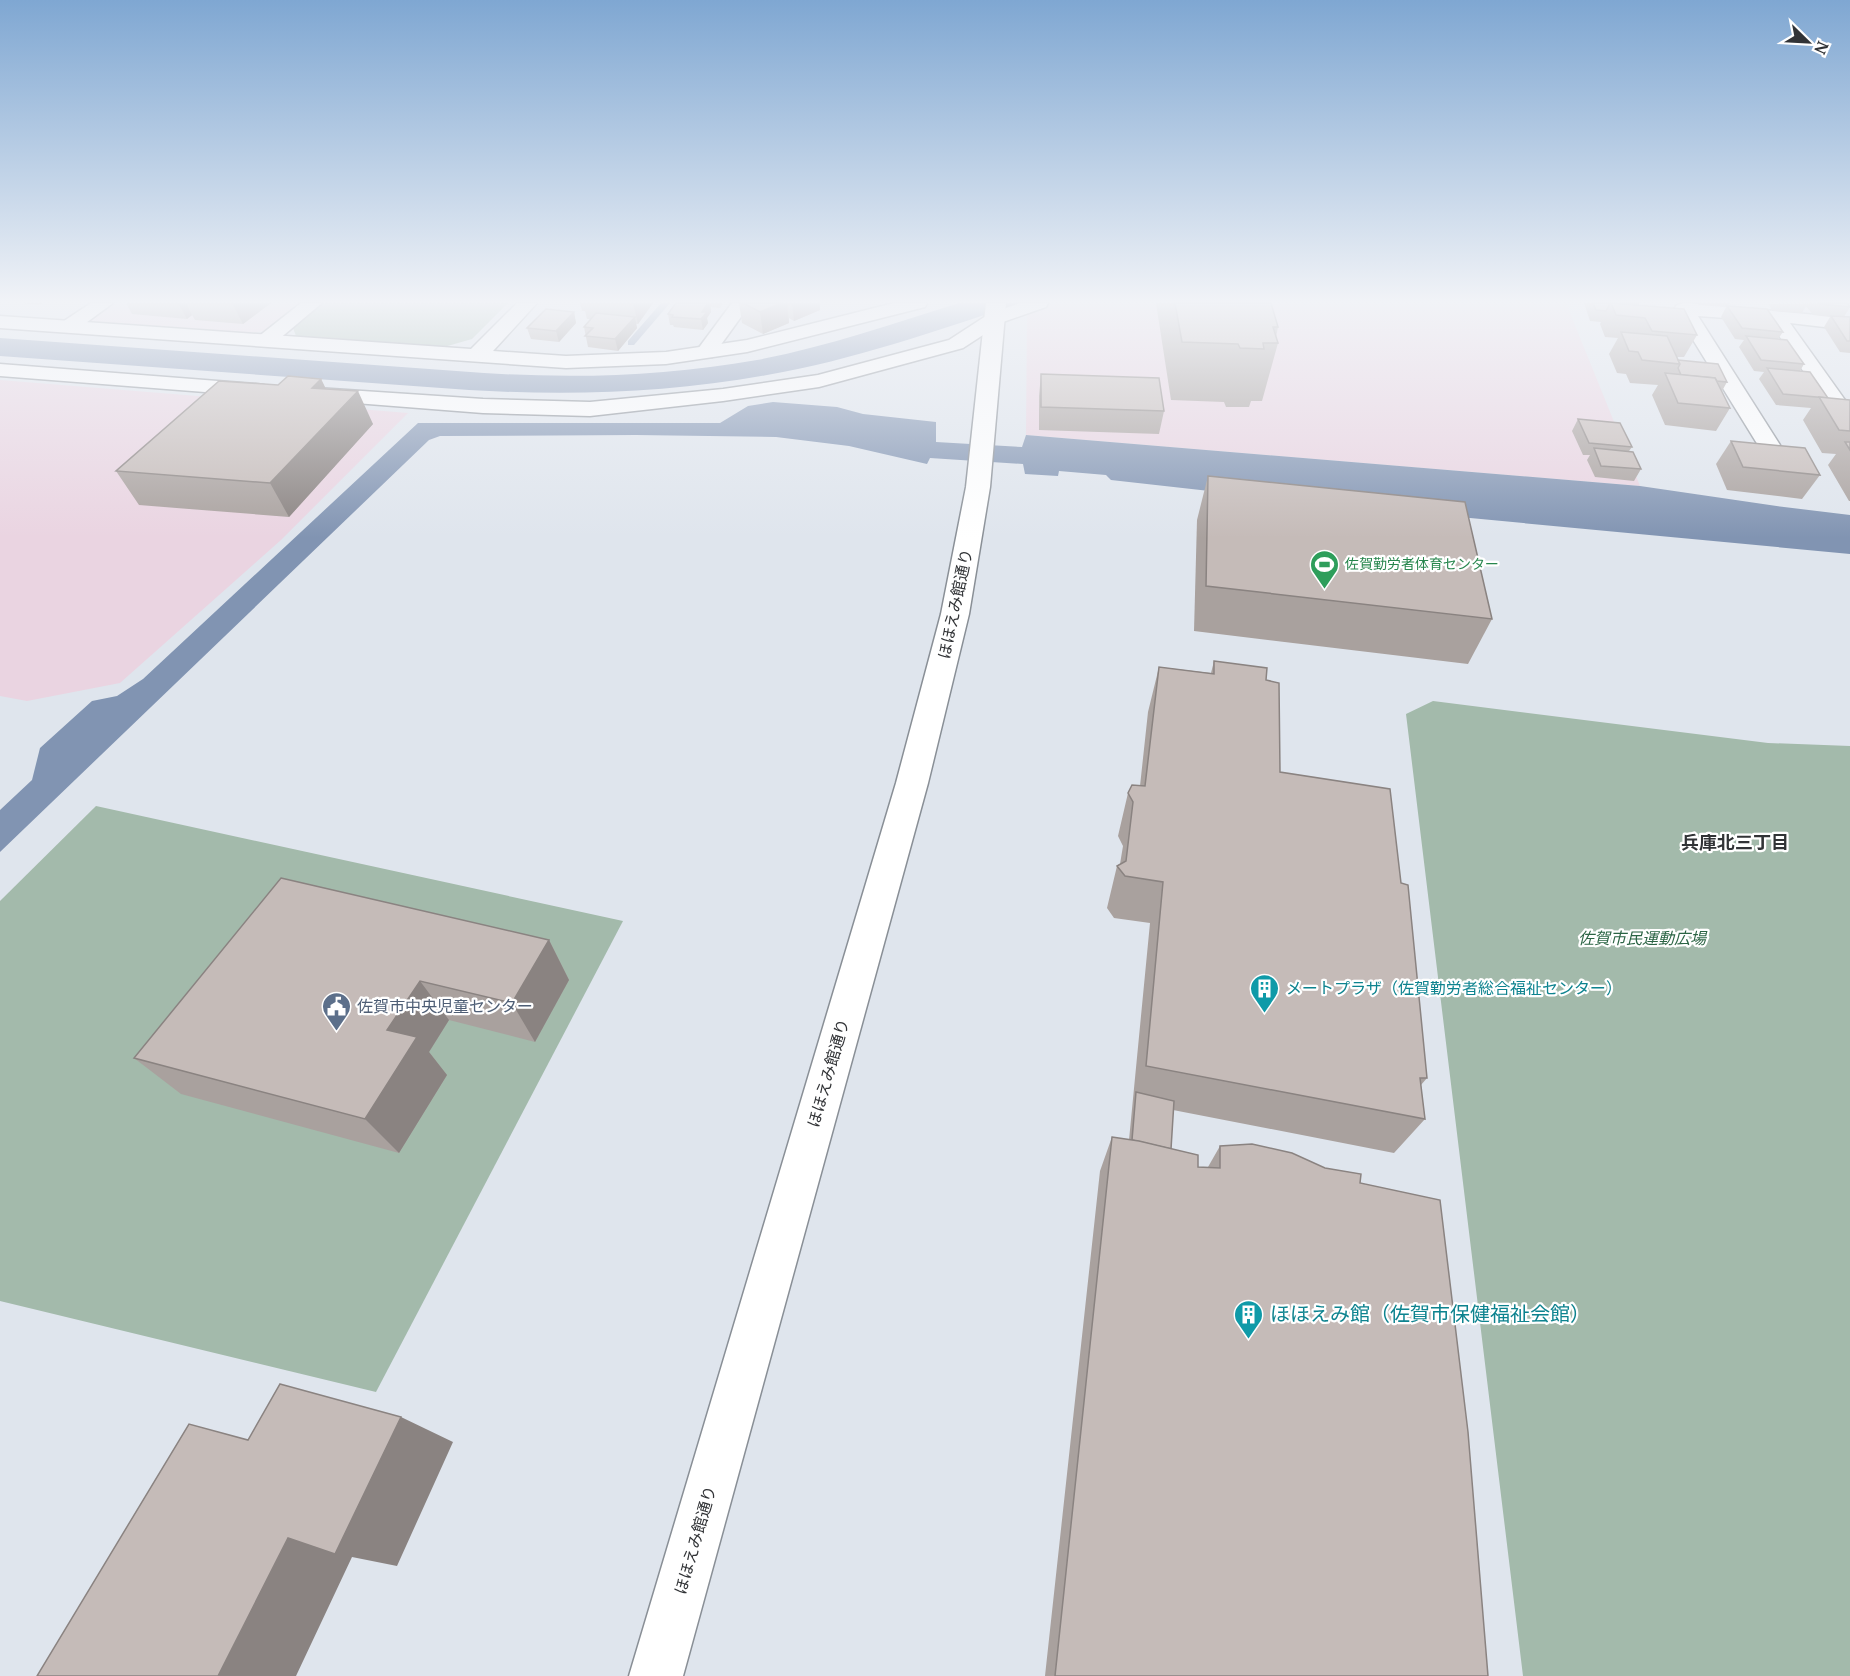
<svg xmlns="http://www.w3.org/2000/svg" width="1850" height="1676" font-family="'PT Serif','Noto Sans JP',serif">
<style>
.commercial{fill:#ead4e1}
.green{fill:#a3baab}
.water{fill:#8194b2}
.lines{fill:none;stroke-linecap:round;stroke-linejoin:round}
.stream{fill:#8194b2;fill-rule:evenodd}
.street-casing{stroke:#898f96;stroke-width:3}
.secondary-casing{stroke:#898f96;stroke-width:3}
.street{fill:#fff;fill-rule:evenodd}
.secondary{fill:#fff;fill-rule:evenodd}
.wall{fill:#a9a19e}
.shaded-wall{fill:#8a8381}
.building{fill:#c5bbb8;stroke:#8a8381;stroke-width:1.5}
.labels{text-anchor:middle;stroke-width:4.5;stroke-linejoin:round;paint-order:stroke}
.far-leisure-label{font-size:14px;fill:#27864d;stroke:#fff;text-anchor:start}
.street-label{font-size:16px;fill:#313336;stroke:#fff}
.park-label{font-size:16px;font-style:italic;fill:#2b6444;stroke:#fff}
.culture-label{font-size:16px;fill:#0d838f;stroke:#fff;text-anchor:start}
.service-label{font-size:16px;fill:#4e5e75;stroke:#fff;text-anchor:start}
.neighbourhood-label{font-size:18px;font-weight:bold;fill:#313336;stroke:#fff}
.near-culture-label{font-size:20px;fill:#0d838f;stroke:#fff;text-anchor:start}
</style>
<rect width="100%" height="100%" fill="#dfe5ed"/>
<g class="commercial">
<path d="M 93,303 L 324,303 L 293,328 L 246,333 L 67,320 Z"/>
<path d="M 1053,303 L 1566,303 L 1640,486 L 1026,435 L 1027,314 Z"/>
<path d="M 0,380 L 408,413 L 281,540 L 120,683 L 27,701 L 0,696 Z"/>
</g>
<g class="green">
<path d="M 324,303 L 508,303 L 472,339 L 444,347 L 296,336 L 293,328 Z"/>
<path d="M 1433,701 L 1768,743 L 1850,746 L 1850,1676 L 1523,1676 L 1406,714 Z"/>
<path d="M 96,806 L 623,921 L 376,1392 L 0,1301 L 0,901 Z"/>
</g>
<g class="water">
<path d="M 959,303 L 1021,303 C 938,330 854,360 767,375 C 668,393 569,396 469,390 L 0,356 L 0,338 L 484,373 C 575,379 667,376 757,360 C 826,347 892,324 959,303 Z"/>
<path d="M 773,402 L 837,407 L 863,414 L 936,422 L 936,442 L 1022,447 L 1026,435 L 1640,486 L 1784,507 L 1850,515 L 1850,554 L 1343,506 L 1111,480 L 1106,475 L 1059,471 L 1058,476 L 1025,474 L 1023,464 L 930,458 L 927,464 L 849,446 L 776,437 L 636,435 L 440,436 L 429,440 L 0,852 L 0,810 L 32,780 L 40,748 L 92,701 L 117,696 L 143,679 L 418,423 L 720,423 L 748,406 Z"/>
</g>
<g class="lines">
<path class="stream" d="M 661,303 L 670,303 L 634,345 L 628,345 L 628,341 Z"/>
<defs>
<g id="street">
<path d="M 91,303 L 113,303 L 75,331 L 61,331 L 58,327 L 61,323 Z"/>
<path d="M 301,303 L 322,303 L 272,345 L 258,345 L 255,341 L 258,337 Z"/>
<path d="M 732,303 L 751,303 L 712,357 L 698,357 L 695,353 Z"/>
<path d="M 1020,303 L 1048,303 L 1046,307 L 1003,322 L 963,348 L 819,387 L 723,401 L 590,416 L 483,413 L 317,400 L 309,399 L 306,394 L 309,389 L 317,388 L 483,399 L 590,402 L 723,389 L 818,375 L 949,340 L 989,314 Z"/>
<path d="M 1686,303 L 1850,318 L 1850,330 L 1790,323 L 1850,407 L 1850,422 L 1836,419 L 1769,321 L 1698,316 L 1780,445 L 1777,450 L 1769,452 L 1761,450 L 1674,309 L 1677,305 Z"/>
<path d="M 0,364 L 256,384 L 264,385 L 267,390 L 264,395 L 256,396 L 0,376 Z"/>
</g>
<g id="secondary">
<path d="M 517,303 L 537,303 L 493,351 L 566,356 L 666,352 L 747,340 L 894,303 L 927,303 L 925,307 L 747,352 L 666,364 L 566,368 L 0,328 L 0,316 L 471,349 Z"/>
<path d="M 986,303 L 1006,303 L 990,487 L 969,614 L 928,783 L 683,1676 L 629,1676 L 896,783 L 941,614 L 966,487 Z"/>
</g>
</defs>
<use href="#street" class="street-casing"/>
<use href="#secondary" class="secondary-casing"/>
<use href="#street" class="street"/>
<use href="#secondary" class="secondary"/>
</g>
<g class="wall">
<path d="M 20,303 L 42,303 L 39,305 Z"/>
<path d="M 126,303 L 271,303 L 243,324 L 195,320 L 192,315 L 187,319 L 132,314 Z"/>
<path d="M 580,303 L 653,303 L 638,324 L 636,324 L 637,328 L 618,351 L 588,347 L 584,327 L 591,319 L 587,319 L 585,311 L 582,311 Z"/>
<path d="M 676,303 L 723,303 L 720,308 L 711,307 L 711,312 L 707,318 L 708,323 L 703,330 L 674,327 L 673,325 L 670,325 L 668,314 Z"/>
<path d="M 739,303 L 820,303 L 820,310 L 794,321 L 789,318 L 789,323 L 763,334 L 742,323 Z"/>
<path d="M 1156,303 L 1271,303 L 1278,327 L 1276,337 L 1278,343 L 1262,401 L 1251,401 L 1249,407 L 1226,407 L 1224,402 L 1171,400 Z"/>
<path d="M 1584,303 L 1638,303 L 1638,305 L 1697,335 L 1684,357 L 1677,357 L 1678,360 L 1727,382 L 1722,391 L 1730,408 L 1716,431 L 1665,425 L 1652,395 L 1658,385 L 1630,383 L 1626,374 L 1617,373 L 1609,354 L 1618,338 L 1605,337 L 1600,324 L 1601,322 L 1590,321 Z"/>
<path d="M 1698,303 L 1730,303 L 1729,306 L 1783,332 L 1778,339 L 1804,364 L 1800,371 L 1828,398 L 1850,400 L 1850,501 L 1849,501 L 1828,465 L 1836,454 L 1822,453 L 1803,420 L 1811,408 L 1776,405 L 1759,379 L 1764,372 L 1754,371 L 1739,347 L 1744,340 L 1735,339 L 1721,317 L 1726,307 L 1699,305 Z"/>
<path d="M 1850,303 L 1849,306 L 1850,307 L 1844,317 L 1850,317 L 1850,353 L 1840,352 L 1824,327 L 1830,317 L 1813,315 L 1806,306 L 1802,313 L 1773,311 L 1768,304 L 1761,304 Z"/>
<path d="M 574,312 L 576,323 L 559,342 L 531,339 L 527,328 Z"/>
<path d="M 1041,374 L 1164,411 L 1159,434 L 1039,430 L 1039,396 Z"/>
<path d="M 321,379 L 326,389 L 373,424 L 289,517 L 139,505 L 116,471 L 278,385 Z"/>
<path d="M 1578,419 L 1632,447 L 1629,451 L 1641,469 L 1634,481 L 1595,477 L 1587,460 L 1590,455 L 1583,455 L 1572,431 Z"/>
<path d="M 1731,441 L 1820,475 L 1802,499 L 1727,490 L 1716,464 Z"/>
<path d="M 1208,476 L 1492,619 L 1468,664 L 1194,631 L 1197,520 Z"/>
<path d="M 1214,661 L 1266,680 L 1280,772 L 1401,883 L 1427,1078 L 1421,1085 L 1425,1119 L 1394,1153 L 1173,1110 L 1171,1149 L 1198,1167 L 1208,1167 L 1220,1146 L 1360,1183 L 1488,1676 L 1045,1676 L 1100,1171 L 1112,1137 L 1129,1140 L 1150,923 L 1114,918 L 1107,908 L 1117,866 L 1120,864 L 1123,846 L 1118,836 L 1128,793 L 1140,786 L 1148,712 L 1159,667 L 1211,673 Z"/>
<path d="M 549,940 L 569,980 L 535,1042 L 449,1020 L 429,1052 L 447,1075 L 399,1153 L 181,1094 L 134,1058 Z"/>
</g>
<g class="shaded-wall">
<path d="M 178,303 L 186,303 L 192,315 L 187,319 Z"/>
<path d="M 232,303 L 271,303 L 243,324 Z"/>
<path d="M 633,303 L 653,303 L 638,324 Z"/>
<path d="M 708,303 L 710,303 L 711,312 L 707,318 L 708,323 L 703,330 L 701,319 L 702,312 Z"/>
<path d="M 781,303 L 787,303 L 789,323 L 763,334 L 760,312 Z"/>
<path d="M 792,303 L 820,303 L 820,310 L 794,321 Z"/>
<path d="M 574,312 L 576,323 L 559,342 L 556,331 Z"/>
<path d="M 635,317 L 637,328 L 618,351 L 615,339 Z"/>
<path d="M 321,379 L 337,412 L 312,388 Z"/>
<path d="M 358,391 L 373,424 L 289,517 L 270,483 Z"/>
<path d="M 549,940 L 569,980 L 535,1042 L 512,1003 Z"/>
<path d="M 420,981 L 449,1020 L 429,1052 L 447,1075 L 399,1153 L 365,1119 L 387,1030 Z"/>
<path d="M 401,1417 L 453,1442 L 397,1566 L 352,1557 L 296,1676 L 218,1676 L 288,1538 Z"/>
</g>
<g class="building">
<path d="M 676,303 L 708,303 L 702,312 L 707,312 L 701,319 L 672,317 L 673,315 L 668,314 Z"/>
<path d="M 743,303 L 782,303 L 760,312 Z"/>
<path d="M 1175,303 L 1271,303 L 1278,327 L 1273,327 L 1278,343 L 1263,343 L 1264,349 L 1240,348 L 1238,344 L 1182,342 Z"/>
<path d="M 1593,303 L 1610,303 L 1606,311 L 1596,310 Z"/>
<path d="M 1611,303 L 1684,309 L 1697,335 L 1652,331 L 1645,318 L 1616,315 Z"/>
<path d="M 1619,303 L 1638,303 L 1638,305 Z"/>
<path d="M 1819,303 L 1847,303 L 1850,307 L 1820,304 Z"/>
<path d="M 1727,306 L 1767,309 L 1783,332 L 1742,328 Z"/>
<path d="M 546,309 L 574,312 L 556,331 L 527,328 Z"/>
<path d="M 596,313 L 635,317 L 615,339 L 585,336 L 593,328 L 584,327 Z"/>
<path d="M 1831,316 L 1850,317 L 1850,341 L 1847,341 Z"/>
<path d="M 1621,332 L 1667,336 L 1680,364 L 1642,360 L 1638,352 L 1629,351 Z"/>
<path d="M 1746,336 L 1787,340 L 1804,364 L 1761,360 Z"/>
<path d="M 1678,360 L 1718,364 L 1727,382 L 1717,381 L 1715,378 L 1681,375 L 1678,368 L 1680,364 Z"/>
<path d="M 1767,368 L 1810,372 L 1828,398 L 1783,394 Z"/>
<path d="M 1665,373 L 1715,378 L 1730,408 L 1678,403 Z"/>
<path d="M 1041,374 L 1159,378 L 1164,411 L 1041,407 Z"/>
<path d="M 288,376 L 321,379 L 312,388 L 358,391 L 270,483 L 116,471 L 219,381 L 278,385 Z"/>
<path d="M 1819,397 L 1850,400 L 1850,431 L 1839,430 Z"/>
<path d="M 1578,419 L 1620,423 L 1632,447 L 1589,443 Z"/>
<path d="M 1731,441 L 1805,448 L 1820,475 L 1743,467 Z"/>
<path d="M 1845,442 L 1850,442 L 1850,450 Z"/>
<path d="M 1594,448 L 1633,452 L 1641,469 L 1601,466 Z"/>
<path d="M 1208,476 L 1465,502 L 1492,619 L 1206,586 Z"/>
<path d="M 1214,661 L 1267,668 L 1266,680 L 1279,683 L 1280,772 L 1390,789 L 1401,883 L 1408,885 L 1427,1078 L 1420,1078 L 1425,1119 L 1146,1066 L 1163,882 L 1125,876 L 1117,866 L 1126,861 L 1133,802 L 1128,793 L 1132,785 L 1145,786 L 1159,667 L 1214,674 Z"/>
<path d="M 281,878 L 549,940 L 512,1003 L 420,981 L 387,1030 L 417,1037 L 365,1119 L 134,1058 Z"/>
<path d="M 1136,1092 L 1174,1101 L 1171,1149 L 1132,1140 Z"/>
<path d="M 1112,1137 L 1139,1141 L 1198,1155 L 1198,1167 L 1220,1168 L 1220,1146 L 1252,1144 L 1292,1153 L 1325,1168 L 1361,1174 L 1360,1183 L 1440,1200 L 1468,1432 L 1488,1676 L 1055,1676 Z"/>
<path d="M 280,1384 L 401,1417 L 335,1554 L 288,1538 L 218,1676 L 37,1676 L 189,1424 L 248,1440 Z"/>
</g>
<linearGradient id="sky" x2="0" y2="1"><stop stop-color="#7fa7d2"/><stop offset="0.56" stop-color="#f1f3f7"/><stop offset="1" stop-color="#f1f3f7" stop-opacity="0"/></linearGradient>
<rect width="1850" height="538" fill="url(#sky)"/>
<defs>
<symbol id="stadium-pin" viewBox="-11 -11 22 30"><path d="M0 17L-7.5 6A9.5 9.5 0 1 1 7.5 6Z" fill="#2e9e5b" stroke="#fff"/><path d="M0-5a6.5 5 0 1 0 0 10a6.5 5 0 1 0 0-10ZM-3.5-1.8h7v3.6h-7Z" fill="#fff"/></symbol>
<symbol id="building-pin" viewBox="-11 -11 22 30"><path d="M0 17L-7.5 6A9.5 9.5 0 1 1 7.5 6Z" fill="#0f9aa8" stroke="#fff"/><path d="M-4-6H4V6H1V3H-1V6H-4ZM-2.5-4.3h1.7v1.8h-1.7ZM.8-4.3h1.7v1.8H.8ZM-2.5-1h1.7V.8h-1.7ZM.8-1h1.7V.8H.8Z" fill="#fff"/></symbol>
<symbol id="civic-pin" viewBox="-11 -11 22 30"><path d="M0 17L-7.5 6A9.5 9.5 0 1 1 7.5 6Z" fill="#5c6f8a" stroke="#fff"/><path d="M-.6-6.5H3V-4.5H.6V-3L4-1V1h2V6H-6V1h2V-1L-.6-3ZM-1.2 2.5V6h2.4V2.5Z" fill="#fff"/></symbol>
</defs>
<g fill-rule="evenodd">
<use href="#stadium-pin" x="1308" y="548" width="33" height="45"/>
<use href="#building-pin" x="1248" y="972" width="33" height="45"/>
<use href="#civic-pin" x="320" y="990" width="33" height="45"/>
<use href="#building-pin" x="1232" y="1298" width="33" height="45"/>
</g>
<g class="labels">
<g class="far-leisure-label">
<text x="1345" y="569">佐賀勤労者体育センター</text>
</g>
<g class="street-label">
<text transform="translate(955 604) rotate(-78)" y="6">ほほえみ館通り</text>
<text transform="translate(828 1073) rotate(-74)" y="6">ほほえみ館通り</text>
<text transform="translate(695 1540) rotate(-74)" y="6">ほほえみ館通り</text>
</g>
<g class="park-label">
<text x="1642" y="944">佐賀市民運動広場</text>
</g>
<g class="culture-label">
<text x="1286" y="994">メートプラザ（佐賀勤労者総合福祉センター）</text>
</g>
<g class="service-label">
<text x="357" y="1012">佐賀市中央児童センター</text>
</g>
<g class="neighbourhood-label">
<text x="1735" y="849">兵庫北三丁目</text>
</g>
<g class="near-culture-label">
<text x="1270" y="1321">ほほえみ館（佐賀市保健福祉会館）</text>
</g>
</g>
<g transform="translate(1808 42) rotate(114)" stroke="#ffffff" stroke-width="4.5" paint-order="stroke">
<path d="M0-4.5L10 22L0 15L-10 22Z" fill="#313336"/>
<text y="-9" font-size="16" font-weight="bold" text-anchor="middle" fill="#313336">N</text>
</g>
</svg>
